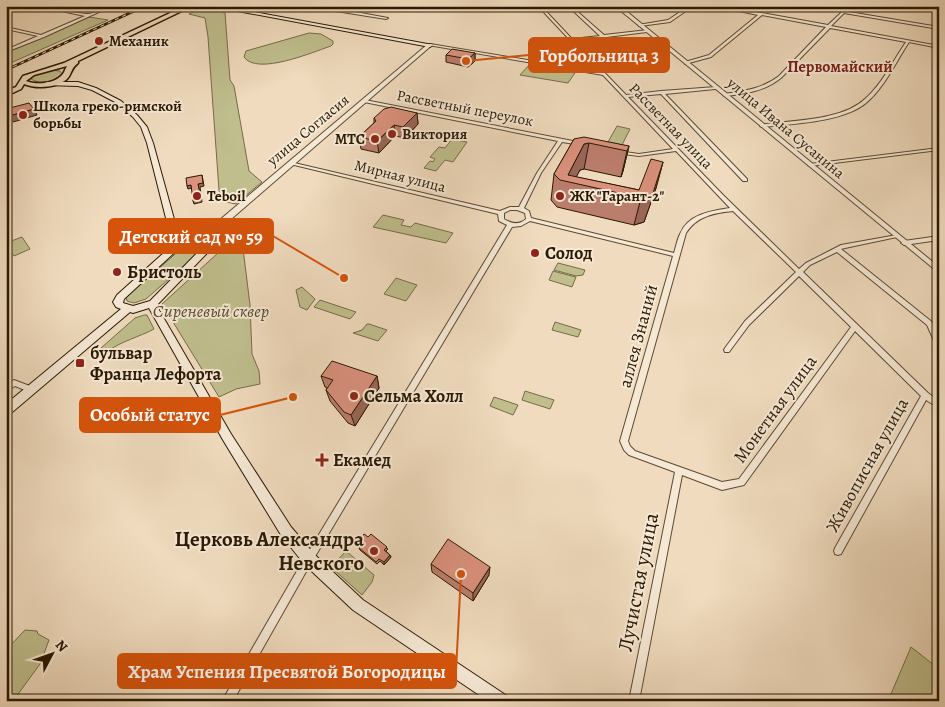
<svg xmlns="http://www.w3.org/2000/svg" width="945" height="707" font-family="Alegreya,serif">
  <rect width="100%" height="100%" fill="#f0dbbe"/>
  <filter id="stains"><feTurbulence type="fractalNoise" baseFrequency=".004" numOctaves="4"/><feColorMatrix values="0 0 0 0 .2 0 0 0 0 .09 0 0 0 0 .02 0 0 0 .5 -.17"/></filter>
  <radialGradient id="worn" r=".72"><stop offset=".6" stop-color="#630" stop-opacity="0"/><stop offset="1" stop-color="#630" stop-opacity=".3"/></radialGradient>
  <g fill="#c0be8d" stroke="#756c48">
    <path d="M203,7L225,13L230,80L234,86L249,171L262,182L236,204L221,201L219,190L208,37L205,18L189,14Z"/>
    <path d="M89,17L108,20L6,65V53Z"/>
    <path d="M309,33L321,34L333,41V44L331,46C313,52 257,76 244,57L246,51Z"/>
    <path d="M529,65L575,73L568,83L520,75Z"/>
    <path d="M50,70L60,71L62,74C54,82 40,85 31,79L35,75Z"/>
    <path d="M617,126L630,129L622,145L608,142Z"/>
    <path d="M452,139L467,142L453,162L445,160L436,171L424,168L430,161L433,162L435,159L430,157L439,147L445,148Z"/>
    <path d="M383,215L404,220L401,225L411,227L415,223L453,233L446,243L373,227Z"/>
    <path d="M241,232L250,305L252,354L259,371L260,384L236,389L219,397L162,304Z"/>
    <path d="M22,237L30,249L14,256L6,243Z"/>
    <path d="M197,243L203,245L201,251L146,299L134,303L127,301L126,297L181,249L188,245Z"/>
    <path d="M558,263L585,270L583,275L576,276L554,270Z"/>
    <path d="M553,271L576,277L572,287L549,280Z"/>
    <path d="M396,278L417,285L406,301L384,294Z"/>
    <path d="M302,287L315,299L307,310L300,307L296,290Z"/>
    <path d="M320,300L356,312L350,319L314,307Z"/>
    <path d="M144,315H147L154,329C139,337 122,341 108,351L101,348L135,318Z"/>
    <path d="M555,322L581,330L578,337L552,330Z"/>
    <path d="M367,324H369L387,330L378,341L353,333L362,330Z"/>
    <path d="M525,391L554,400L550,409L522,400Z"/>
    <path d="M494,397L518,405L513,415L490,406Z"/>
    <path d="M346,551L374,575L372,582L362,595L331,567Z"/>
    <path d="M25,630L37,631L38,634L49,640L40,664L13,701H6V650Z"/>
    <path d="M911,647L939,669V701H888Z"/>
  </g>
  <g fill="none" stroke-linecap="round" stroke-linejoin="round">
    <g stroke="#5c4a31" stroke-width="2">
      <g id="minor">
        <path d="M38,6C54,6 69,13 86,14C95,15 103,6 112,6L44,37L6,52V50L38,36L6,29V27L41,35L85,16Z"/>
        <path d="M339,6H342L339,9L388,18L386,19L336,11Z"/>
        <path d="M538,6H541L572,39L600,36L568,6H571L604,35L648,30L647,32L574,41L626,95L661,91L716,87L717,88L715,89L665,94L747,179V181H743L661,94L628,97L724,196L799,269L806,263L841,245L897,235V237L845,248L841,249L932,322L939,337V345H936L927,325L837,252L810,265L803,272L928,393L939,401V408L926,400L841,554L838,555L835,554L834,551L835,548L921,396L855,331L744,485L722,490L682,475L639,701H629L675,472L629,455L624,450L620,441L673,256L530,221L521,226L512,227L307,570L233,701H222L301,564L507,225L499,221L498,214L290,164V162L500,211L510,207H519L537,173L558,141L364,102V100H365L583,143V144L581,145L562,142L541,173L524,208L529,211L531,218L674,253C676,247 677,240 680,234C688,214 711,211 730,208L676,151L639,156L616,153V152L618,151L639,154L673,149L603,75L428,45L430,44L600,72ZM510,210H517L525,213L526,219C519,225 512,224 504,219V213ZM733,211L796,272L745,321L725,348L724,350L725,352H729L749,325L799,276L851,327L739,479L722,482L635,451L630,446L628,441L686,233C697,216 714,213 733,211Z"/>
        <path d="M689,6H693L670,22L640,26L638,25L668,20Z"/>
        <path d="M716,6H723L828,25L843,11L939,27V29L844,13L831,26L939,46V48L909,42C896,62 884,88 866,103C844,122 791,124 762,127L760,126V125C791,120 842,121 865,99C882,84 893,61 906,42L830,28L781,78C765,91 746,94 725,96L723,95L724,94C744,91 762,89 779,76L826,27L762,15L711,57L685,64V62L709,55L758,15Z"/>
        <path d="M939,148V150L810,166L808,165L810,164Z"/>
        <path d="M939,236V240L904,245L901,243L904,241Z"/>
        <path d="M14,380L35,388L36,390L35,392L32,393L15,386L6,392V385Z"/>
      </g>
    </g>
    <g stroke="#5c4a31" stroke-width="2">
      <g id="tertiary">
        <path d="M615,6H620L939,267V273Z"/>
        <path d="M428,44L432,45L208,239H202V235Z"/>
      </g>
    </g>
    <g stroke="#2a1902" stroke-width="2">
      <g id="secondary">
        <path d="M211,6H222L433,45L430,47Z"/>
        <path d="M47,82H78L96,88L121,101L137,115L147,127L153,143L177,230V243L193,234L208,235L213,241L209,251L158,304L159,310L231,434L291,527L315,555L363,600L507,696L510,701H488L353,610L305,565L281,535L223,440L149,308L133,313L130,312L10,414L6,415V404L121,309L116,307L113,302L117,295L167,250L169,230L147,143L141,127L133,117L117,103L92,90L78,86L45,85L44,84ZM195,240H203L205,241L202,248L150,301L133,306L123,303L124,299L176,251Z"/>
      </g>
    </g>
    <g stroke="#2a1902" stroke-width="3">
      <path id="primary" d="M185,6H192L78,61V63C70,69 72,74 67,79C56,88 36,89 24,84L21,89L6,96V91L16,87L23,76L64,63ZM67,66C65,69 64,74 61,76C53,84 36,85 26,81L34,75Z"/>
    </g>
    <use href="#minor" fill="#f5e8d5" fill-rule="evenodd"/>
    <use href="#tertiary" fill="#f5e8d5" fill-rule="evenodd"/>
    <use href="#secondary" fill="#f5e8d5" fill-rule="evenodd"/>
    <use href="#primary" fill="#f0dbbe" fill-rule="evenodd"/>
    <g stroke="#2a1902" stroke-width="2.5">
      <path id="rail" d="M6,70L145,6"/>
    </g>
    <use href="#rail" stroke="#f5e8d5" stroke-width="1" stroke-dasharray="4" stroke-linecap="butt"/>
  </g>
  <g fill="#bb7d6c" stroke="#2a1902">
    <path d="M475,53V61L468,67L446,62V55Z"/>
    <path d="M417,113L418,124L405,138L395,136L379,153L361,149L359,137L374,123V118Z"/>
    <path d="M574,139L629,146L623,171L621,177L584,169L580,170L576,177L639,190L663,162L656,188L644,222L634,225L574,211L557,207L551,200L554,174Z"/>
    <path d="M321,376H377L379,388L355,426L348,423L330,401L326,390L327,388L325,387Z"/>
    <path d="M368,537L388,549L386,551L390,555L391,557L384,565L380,561L377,564L360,550L359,548L360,546L358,544L357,542Z"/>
    <path d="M431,564L489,575L473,601L432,572Z"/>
    <path d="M754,697L761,701H746V700Z"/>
  </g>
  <g fill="#996658" stroke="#2a1902">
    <path d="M475,53V61L468,67V59Z"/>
    <path d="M34,109L37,115L13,122L9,116Z"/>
    <path d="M417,113L418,124L405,138L403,127Z"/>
    <path d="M394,125L395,136L379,153L377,141Z"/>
    <path d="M589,143L584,169L580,170L573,183L568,175L584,144Z"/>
    <path d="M629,146L623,171L621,177L627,151Z"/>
    <path d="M663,162L656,188L644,222L634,225L641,198Z"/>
    <path d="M202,175L204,186L200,187L202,202L194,204L193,201Z"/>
    <path d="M191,185L192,188L188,189L187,186Z"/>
    <path d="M377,376L379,388L355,426L351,415Z"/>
    <path d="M390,555L391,557L384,565V562Z"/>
    <path d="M490,567L489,575L473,601V593Z"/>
  </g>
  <g fill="#da917d" stroke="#2a1902">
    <path d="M452,49L475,53L468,59L446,55Z"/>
    <path d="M29,103L34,109L9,116L6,112V109Z"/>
    <path d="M391,107L417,113L403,127L394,125L377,141L359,137L376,121L374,118L384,109Z"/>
    <path d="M584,137L629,146L627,151L589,143L584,144L568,175L639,190L651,159L663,162L652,196L641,198L560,180L554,174L574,139Z"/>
    <path d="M202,175L203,183L198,184L201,199L193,201L191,185L187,186L186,178Z"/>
    <path d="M332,361L377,376L351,415L344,412L326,390L333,380L321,376Z"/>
    <path d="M364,534L368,537L371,534L387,547L384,550L390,555L384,562L379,559L376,562L359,548L361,545L357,542Z"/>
    <path d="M448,539L490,567L473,593L431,564Z"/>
    <path d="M754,697L761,701H754Z"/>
  </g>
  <g fill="#8f2418" stroke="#f5e8d5" stroke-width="2">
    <circle cx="99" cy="41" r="5"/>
    <circle cx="23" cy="115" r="5"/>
    <circle cx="392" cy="134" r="5"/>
    <circle cx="375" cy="139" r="5"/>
    <circle cx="197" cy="196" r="5"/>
    <circle cx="560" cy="196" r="5"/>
    <circle cx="535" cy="253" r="5"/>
    <circle cx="117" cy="272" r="5"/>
    <rect x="75" y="358" width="10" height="10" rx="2.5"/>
    <circle cx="354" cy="396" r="5"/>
    <path d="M319.5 452.5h5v5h5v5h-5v5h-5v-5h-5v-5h5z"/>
    <circle cx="374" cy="551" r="5"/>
  </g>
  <g text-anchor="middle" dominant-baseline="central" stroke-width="4" stroke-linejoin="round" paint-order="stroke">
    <g font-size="15" font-weight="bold" fill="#2a1902" stroke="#f5e8d5" text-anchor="start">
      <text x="109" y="41">Механик</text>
      <text x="33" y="106">Школа греко-римской<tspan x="33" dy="17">борьбы</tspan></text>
      <text x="402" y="134">Виктория</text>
      <text x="365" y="139" text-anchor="end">MTC</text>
      <text x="207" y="196">Teboil</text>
      <text x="570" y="196">ЖК "Гарант-2"</text>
    </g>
    <g font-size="15" fill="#2a1902" stroke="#f5e8d5">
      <text transform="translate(465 108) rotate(11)">Рассветный переулок</text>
      <text transform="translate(671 126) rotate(46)">Рассветная улица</text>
      <text transform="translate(786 128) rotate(40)">улица Ивана Сусанина</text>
      <text transform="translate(308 130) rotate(-40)">улица Согласия</text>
      <text transform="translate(400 176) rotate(14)">Мирная улица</text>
    </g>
    <g font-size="16" font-weight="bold" fill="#7a1f14" stroke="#f5e8d5">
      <text x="840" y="67">Первомайский</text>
    </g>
    <g font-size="18" font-weight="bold" fill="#2a1902" stroke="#f5e8d5" text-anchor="start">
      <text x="545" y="253">Солод</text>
      <text x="127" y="272">Бристоль</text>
      <text x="90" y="353">бульвар<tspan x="90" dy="21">Франца Лефорта</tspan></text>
      <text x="364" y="396">Сельма Холл</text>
      <text x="333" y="460">Екамед</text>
    </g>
    <g font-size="18" font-style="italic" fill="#574b2c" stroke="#f5e8d5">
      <text x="211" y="311">Сиреневый сквер</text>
    </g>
    <g font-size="18" fill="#2a1902" stroke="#f5e8d5">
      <text transform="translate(638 336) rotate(-75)">аллея Знаний</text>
      <text transform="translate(775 409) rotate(-54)">Монетная улица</text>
      <text transform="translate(867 465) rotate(-61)">Живописная улица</text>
    </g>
    <g font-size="21" font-weight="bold" fill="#2a1902" stroke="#f5e8d5" text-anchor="end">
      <text x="364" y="539">Церковь Александра<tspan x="364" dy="24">Невского</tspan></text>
    </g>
    <g font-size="21" fill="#2a1902" stroke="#f5e8d5">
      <text transform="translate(638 582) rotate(-79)">Лучистая улица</text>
    </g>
  </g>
  <path fill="none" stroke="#d5530b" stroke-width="2" d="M466 61L529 55M344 278L273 236M293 397L220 415M461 574L456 671"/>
  <g fill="#d5530b" stroke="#f5e8d5" stroke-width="2">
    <circle cx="466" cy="61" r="5"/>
    <circle cx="344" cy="278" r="5"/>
    <circle cx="293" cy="397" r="5"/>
    <circle cx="461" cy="574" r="5"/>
  </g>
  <g fill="#d5530b" stroke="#d5530b" stroke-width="2">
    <rect x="529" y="38" width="140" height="34" rx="5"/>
    <rect x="109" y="219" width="164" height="34" rx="5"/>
    <rect x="80" y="398" width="140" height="34" rx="5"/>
    <rect x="118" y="654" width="338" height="34" rx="5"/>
  </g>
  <g font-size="19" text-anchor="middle" font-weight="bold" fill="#fff">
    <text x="599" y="62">Горбольница 3</text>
    <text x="191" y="243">Детский сад № 59</text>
    <text x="150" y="421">Особый статус</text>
    <text x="287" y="678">Храм Успения Пресвятой Богородицы</text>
  </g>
  <rect width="945" height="707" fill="none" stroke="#f0dbbe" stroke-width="25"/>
  <rect x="8" y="8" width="930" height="692" fill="none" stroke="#2a1902" stroke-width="2.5"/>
  <rect x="12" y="12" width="920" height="682" fill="none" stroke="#2a1902"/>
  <g transform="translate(52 654) rotate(49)" stroke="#f5e8d5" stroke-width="4" paint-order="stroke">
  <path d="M0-4L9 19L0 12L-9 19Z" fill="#2a1902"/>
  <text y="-8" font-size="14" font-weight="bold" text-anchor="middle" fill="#2a1902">N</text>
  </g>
  <rect width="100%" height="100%" filter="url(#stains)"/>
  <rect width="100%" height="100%" fill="url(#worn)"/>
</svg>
